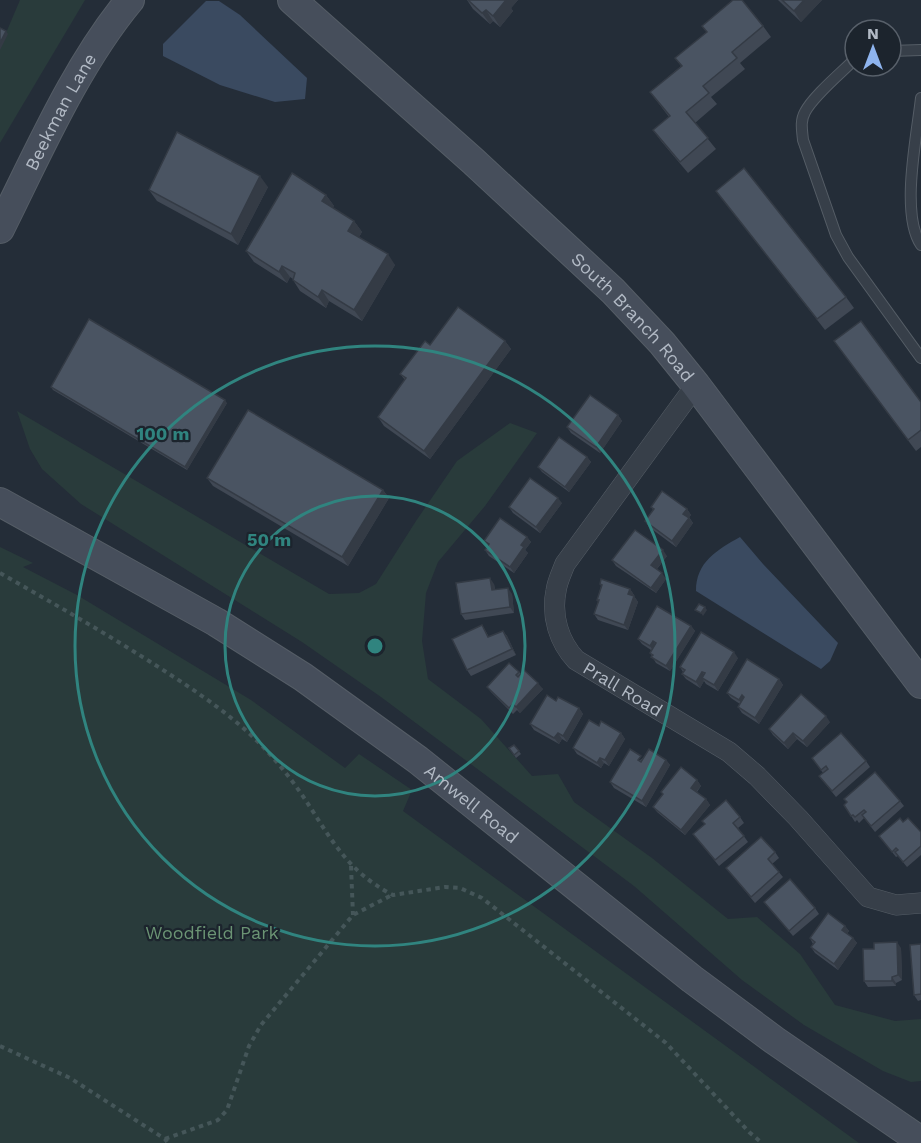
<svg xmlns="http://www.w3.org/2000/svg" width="921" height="1143" font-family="'Work Sans',sans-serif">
  <rect width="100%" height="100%" fill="#242d38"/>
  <g fill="#293b3b">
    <path d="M20,0H85L0,143V47Z"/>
    <path d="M17,411L329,594L359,593L376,584L416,521L457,461L510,423L537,433L485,506L438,562L426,593L422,641L428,679L481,719L532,776L558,774L574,802L652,858L728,919L757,917L800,954L835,1005L895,1021L921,1019V1081L911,1082L883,1071L804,1025L742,980L634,886L381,697L302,642L81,504L42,469L30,449Z"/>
    <path d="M0,547L33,563L23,567L77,595L251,700L345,768L359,754L412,790L403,811L859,1143H0Z"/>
  </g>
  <g fill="#3a4a60">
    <path d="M206,1H219L240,15L307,78L305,99L275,102L220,85L163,56V44Z"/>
    <path d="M740,537L763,564L838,643L830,661L821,669L696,591C696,562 717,550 740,537Z"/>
  </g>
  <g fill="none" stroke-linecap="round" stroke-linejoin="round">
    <g stroke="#555d66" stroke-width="12">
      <g id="lane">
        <path d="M891,51L921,50"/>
        <path d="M855,59C842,72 813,96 805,112C800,121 802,130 803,140L836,235L848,257L921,358"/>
        <path d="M921,98C917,135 900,214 921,245"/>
      </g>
    </g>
    <g stroke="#555d66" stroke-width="21">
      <g id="street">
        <path id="s1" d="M696,385L565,564C562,572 557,582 556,591C551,616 559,642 576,660L729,752L757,776L798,818L868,897L896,905L921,903"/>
      </g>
    </g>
    <g stroke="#555d66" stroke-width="30">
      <g id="secondary">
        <path id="s2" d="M292,0L473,161L613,291L662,343L696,385L921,684"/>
        <path id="s3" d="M0,229C38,153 76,65 130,0"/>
        <path id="s4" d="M0,502L216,622L303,677L418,760L692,979L774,1040L921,1141"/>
      </g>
    </g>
    <g stroke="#455659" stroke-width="4" stroke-dasharray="4.5 4.5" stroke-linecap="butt">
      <path d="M0,573C51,602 100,630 149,661C185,684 221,707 252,736C270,753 286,772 300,792C329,834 344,870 393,895L445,887L460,888L482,898L666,1043L749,1132L762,1143"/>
      <path d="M351,866L353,915"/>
      <path d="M0,1046L70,1078L165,1139L168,1143"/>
      <path d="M165,1139L218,1120L227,1110L249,1046L261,1025L353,915L392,895"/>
    </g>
    <use href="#lane" stroke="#373f49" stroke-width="10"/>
    <use href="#street" stroke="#373f49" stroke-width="20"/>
    <use href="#secondary" stroke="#464e5b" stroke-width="28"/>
  </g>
  <g fill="#404854">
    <path d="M467,0H518L511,8L513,11L500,27L493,21L490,24L473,9Z"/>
    <path d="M778,0H822L801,22Z"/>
    <path d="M702,26H763L771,37L740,63L745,69L711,97L717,104L695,123L716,149L688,173L661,141L653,130L669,117L650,92L681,66L675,58L707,32Z"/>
    <path d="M268,187L238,245L157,201L149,190Z"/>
    <path d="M716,191L846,297L854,308L825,330Z"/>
    <path d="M326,195L334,206L332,208L354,221L362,232L359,237L395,265L362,321L329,301L326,308L300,291L293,280V279L290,277L287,283L254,262L246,251Z"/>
    <path d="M505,341L511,349L430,459L384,426L378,417L405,380L400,374L430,345Z"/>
    <path d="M842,352L921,402V447L916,451Z"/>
    <path d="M51,387L227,403L187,470L53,390Z"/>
    <path d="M618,415L622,421L600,453L571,433L567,427Z"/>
    <path d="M587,457L591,462L569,492L542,472L538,467Z"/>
    <path d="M207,478L383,490L389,498L348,566L213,486Z"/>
    <path d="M562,503L540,533L513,513L509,507Z"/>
    <path d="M651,507L687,509L691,515L689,517L693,523L676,547L649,527L645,521L653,510Z"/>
    <path d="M527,537L531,542L525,550L528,553L514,573L489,556L485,550L488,546L484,541Z"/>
    <path d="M667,556L657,569L666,579L656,593L616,566L612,560Z"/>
    <path d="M494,584L495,590L512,594L514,613L465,620L461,614Z"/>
    <path d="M600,584L630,589L634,595V596L638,602L628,630L598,620L594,614L598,602L597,600L601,586Z"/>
    <path d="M482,625L489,637L503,631L507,636L516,655L471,676L467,670Z"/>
    <path d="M691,626L695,631L670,671L656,663L650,653L651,650L642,644L638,639Z"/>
    <path d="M738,658L718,691L706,684L704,681L700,688L686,679L682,674L683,672L680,667Z"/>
    <path d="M519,672L543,689L520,713L517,710L513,714L491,692L487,687Z"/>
    <path d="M779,679L783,685L759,724L742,713L738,707L740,704L731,698L727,693Z"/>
    <path d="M556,701L579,708L583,714L567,742L562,739L559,744L534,730L530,724Z"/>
    <path d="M830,722L807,747L797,739L788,749L773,735L769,729Z"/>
    <path d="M599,726L621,733L625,739L609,766L604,763L601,768L577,754L573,748Z"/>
    <path d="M514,745L521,754L516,758L509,748Z"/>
    <path d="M643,758L666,760L670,765L646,807L614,788L610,782Z"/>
    <path d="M812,758L866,761L870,767L836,797L819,776L823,773Z"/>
    <path d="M697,780L701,786L697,792L706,799L710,805L685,835L657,812L653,807L663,795L661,792Z"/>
    <path d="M844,799L900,801L904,806L875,832L864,818L859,823L857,820L855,822L844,805L847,803Z"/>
    <path d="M740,817L744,823L738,828L748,842L719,866L693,834Z"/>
    <path d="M903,822L921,832V855L907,867L898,856L896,857L879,836Z"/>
    <path d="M775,852L779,858L772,864L783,877L755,903L726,868Z"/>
    <path d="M764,902L815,908L819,914L793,936Z"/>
    <path d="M845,926L849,931L847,934L853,938L857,943L838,970L815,953L811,947L813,944L810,938Z"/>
    <path d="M921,944V1000L918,1001L914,995Z"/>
    <path d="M901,948L902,980L896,983V986L868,987L864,981Z"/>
  </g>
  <g fill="#343b45">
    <path d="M504,0H518L511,8L513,11L500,27L493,16Z"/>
    <path d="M804,0H822L801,22L794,11Z"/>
    <path d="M486,10L493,21L490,24L482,13Z"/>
    <path d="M6,31L8,34L0,50V43Z"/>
    <path d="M260,176L268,187L238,245L231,234Z"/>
    <path d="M326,195L334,206L330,212L322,201Z"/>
    <path d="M354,221L362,232L356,242L348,231Z"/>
    <path d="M388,254L395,265L362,321L354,310Z"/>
    <path d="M282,266L290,277L287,283L279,272Z"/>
    <path d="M322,290L329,301L326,308L318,297Z"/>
    <path d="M505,341L511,349L430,459L424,451Z"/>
    <path d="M225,400L227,403L187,470L185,467Z"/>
    <path d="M618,415L622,421L600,453L596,447Z"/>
    <path d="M587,457L591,462L569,492L565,487Z"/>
    <path d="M383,490L389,498L348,566L342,557Z"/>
    <path d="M558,498L562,503L540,533L536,527Z"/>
    <path d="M687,509L691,515L687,519L683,514Z"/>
    <path d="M689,518L693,523L676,547L672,541Z"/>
    <path d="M527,537L531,542L525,550L528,553L514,573L510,567L521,545Z"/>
    <path d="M663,550L667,556L655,571L651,565Z"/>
    <path d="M662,573L666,579L656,593L651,588Z"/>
    <path d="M490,578L494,584L496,596L492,590Z"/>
    <path d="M508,588L512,594L514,613L510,607Z"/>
    <path d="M630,589L634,595L632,600L628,594Z"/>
    <path d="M634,596L638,602L628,630L624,625Z"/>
    <path d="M705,607L707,610L703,616L701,613Z"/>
    <path d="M691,626L695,631L670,671L666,666Z"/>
    <path d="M503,631L507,636L516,655L512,649Z"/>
    <path d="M653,641L657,647L654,652L650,646Z"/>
    <path d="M734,652L738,658L718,691L714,685Z"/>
    <path d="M702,672L706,677L702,678L704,681L700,688L696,682Z"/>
    <path d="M779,679L783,685L759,724L755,718Z"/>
    <path d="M538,683L543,689L520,713L516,707Z"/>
    <path d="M742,695L746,701L743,706L739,700Z"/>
    <path d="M579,708L583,714L567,742L563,736Z"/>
    <path d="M826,716L830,722L807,747L803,741Z"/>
    <path d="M558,733L562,739L559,744L554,738Z"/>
    <path d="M621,733L625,739L609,766L605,760Z"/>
    <path d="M793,733L797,739L788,749L784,743Z"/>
    <path d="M600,758L604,763L601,768L597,763Z"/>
    <path d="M666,760L670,765L646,807L642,801Z"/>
    <path d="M697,780L701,786L695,793L691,788Z"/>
    <path d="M706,799L710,805L685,835L681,830Z"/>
    <path d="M845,926L849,931L846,935L842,930Z"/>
    <path d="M853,938L857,943L838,970L834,964Z"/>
    <path d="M897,942L901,948L902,980L898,975Z"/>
    <path d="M892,977L896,983V986L892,981Z"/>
  </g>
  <g fill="#4a5462" stroke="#343b45" stroke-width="1.5">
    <path d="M468,0H506L493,16L486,10L482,13Z"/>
    <path d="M733,0H742L763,26L732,52L737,58L703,86L709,93L686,112L708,138L680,162L653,130L670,116L650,92L682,66L675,58L707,32L702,26Z"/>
    <path d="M782,0H804L794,11Z"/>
    <path d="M0,28L6,31L0,43Z"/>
    <path d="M177,132L260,176L231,234L149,190Z"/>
    <path d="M744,168L846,297L817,319L716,191Z"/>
    <path d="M292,173L326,195L322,201L354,221L348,231L388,254L354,310L322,290L318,297L293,280L295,273L282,266L279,272L246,251Z"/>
    <path d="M458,307L505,341L424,451L378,417L406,378L400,374L425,341L430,345Z"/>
    <path d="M89,319L225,400L185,467L51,387Z"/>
    <path d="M861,321L921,402V430L908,440L834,341Z"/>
    <path d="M590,395L618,415L596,447L567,427Z"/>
    <path d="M248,410L383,490L342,557L207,478Z"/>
    <path d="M559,437L587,457L565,487L538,467Z"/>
    <path d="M530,478L558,498L536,527L509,507Z"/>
    <path d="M662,491L687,509L683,514L689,518L672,541L645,521L654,509L651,507Z"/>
    <path d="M500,518L527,537L521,545L524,547L510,567L485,550L489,544L484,541Z"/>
    <path d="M635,530L663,550L651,565L662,573L651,588L612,560Z"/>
    <path d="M490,578L492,590L508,588L510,607L461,614L456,583Z"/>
    <path d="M601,579L630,589L628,594L634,596L624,625L594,614L599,600H597L602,585L600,584Z"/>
    <path d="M699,604L705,607L701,613L695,610Z"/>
    <path d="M657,606L691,626L666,666L651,657L653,655L650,653L656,643L653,641L650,646L638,639Z"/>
    <path d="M482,625L488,637L503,631L512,649L467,670L452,639Z"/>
    <path d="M701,632L734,652L714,685L702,678L705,673L702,672L696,682L682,674L685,670L680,667Z"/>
    <path d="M747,659L779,679L755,718L738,707L744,697L742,695L739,700L727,693Z"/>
    <path d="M509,663L519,672L516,675L518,677L524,670L538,683L516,707L513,704L509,708L487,687Z"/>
    <path d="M801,694L826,716L803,741L793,733L784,743L769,729Z"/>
    <path d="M547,695L556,701L558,697L579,708L563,736L558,733L554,738L530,724Z"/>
    <path d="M589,720L599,726L601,721L621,733L605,760L600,758L597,763L573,748Z"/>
    <path d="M841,733L866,761L832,791L819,776L828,769L826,766L821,770L812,758Z"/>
    <path d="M514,745L519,751L514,755L509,748Z"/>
    <path d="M630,749L641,756L638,760L641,762L649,749L666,760L642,801L610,782Z"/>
    <path d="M681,767L697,780L691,788L706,799L681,830L653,807L663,794L661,792Z"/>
    <path d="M875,772L900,801L871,826L862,815L866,812L864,810L855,817L853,815L851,816L844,805L847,802L844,799Z"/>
    <path d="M726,800L740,817L733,823L744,836L715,860L693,834L705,824L702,821Z"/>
    <path d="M900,818L903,822L908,818L921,832V846L903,862L895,852L898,850L896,848L892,852L879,836Z"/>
    <path d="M761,837L775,852L768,859L779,872L751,897L726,868Z"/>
    <path d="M790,879L815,908L789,931L764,902Z"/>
    <path d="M828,913L845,926L842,930L853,938L834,964L811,947L815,942L810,938Z"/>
    <path d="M897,942L898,975L892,977V981H864L863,949H874V943Z"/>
    <path d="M921,944V994L914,995L910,945Z"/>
  </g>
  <g fill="none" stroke="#30847f" stroke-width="3">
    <circle cx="375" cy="646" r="150"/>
    <circle cx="375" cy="646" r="300"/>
  </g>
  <g text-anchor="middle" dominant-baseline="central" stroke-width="4.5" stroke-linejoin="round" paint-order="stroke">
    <g font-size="18" fill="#b2bac5" stroke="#1c242d">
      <text stroke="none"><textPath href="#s3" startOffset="132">Beekman Lane</textPath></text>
      <text stroke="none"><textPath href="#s2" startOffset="466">South Branch Road</textPath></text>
      <text stroke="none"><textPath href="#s1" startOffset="380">Prall Road</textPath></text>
      <text stroke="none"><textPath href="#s4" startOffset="561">Amwell Road</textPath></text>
    </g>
    <g font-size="18" fill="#6b9474" stroke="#1c242d">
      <text x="212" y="932">Woodfield Park</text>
    </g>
  </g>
  <circle cx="375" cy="646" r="9" fill="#30847f" stroke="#1c242d" stroke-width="3"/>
  <g font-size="18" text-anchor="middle" font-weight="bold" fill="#30847f" stroke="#1c242d" stroke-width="4.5" stroke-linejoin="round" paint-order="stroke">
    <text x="163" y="440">100 m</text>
    <text x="269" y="546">50 m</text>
  </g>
  <g transform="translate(873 48)"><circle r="28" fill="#1c242d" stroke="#58606a" stroke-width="1.5"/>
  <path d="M0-4.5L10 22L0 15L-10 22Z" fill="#8eb4ee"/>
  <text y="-9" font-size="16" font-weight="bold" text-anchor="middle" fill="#b2bac5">N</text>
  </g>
</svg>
